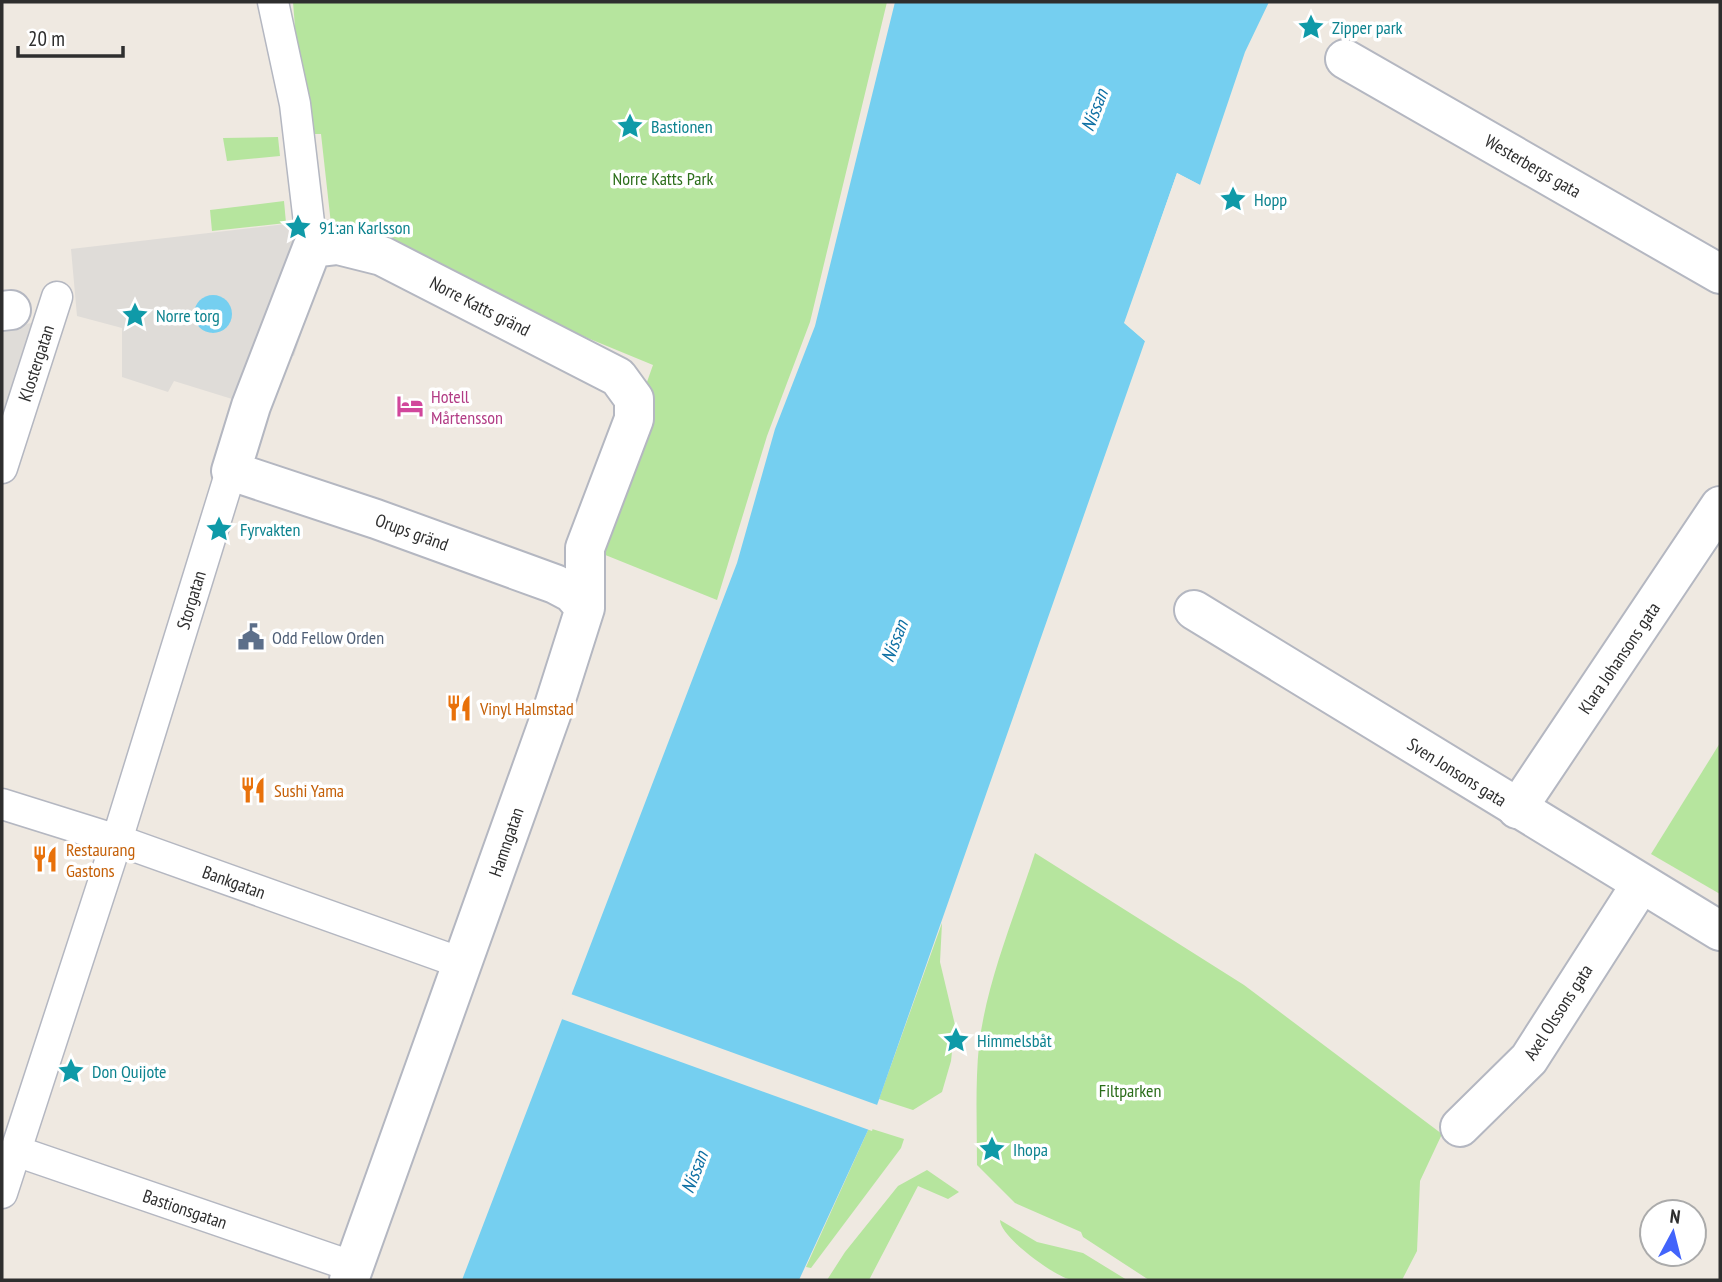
<svg xmlns="http://www.w3.org/2000/svg" width="1722" height="1282" font-family="'PT Sans Narrow',sans-serif">
  <rect width="100%" height="100%" fill="#efe9e1"/>
  <g fill="#b6e59e">
    <path d="M293,2H887L810,322L767,436L717,600L588,548L653,365L332,233L321,134H309L300,90Z"/>
    <path d="M278,137L280,156L227,161L223,138Z"/>
    <path d="M284,201L286,223L212,231L210,210Z"/>
    <path d="M1720,743V894L1651,854Z"/>
    <path d="M1035,853L1244,985L1442,1134L1420,1181L1417,1251L1402,1280H1149L1083,1237L1081,1232L1015,1203L977,1165C977,1125 975,1085 979,1045C987,980 1015,915 1035,853Z"/>
    <path d="M942,923L940,962L955,1025L951,1061L942,1092L913,1110L879,1099Z"/>
    <path d="M869,1128L904,1139L901,1148L811,1268L806,1267Z"/>
    <path d="M927,1170L959,1192L948,1199L918,1186L869,1280H827L845,1252L898,1186Z"/>
    <path d="M1000,1220L1037,1242L1083,1253L1127,1280C1110,1280 1089,1282 1072,1280C1055,1277 1000,1237 1000,1220Z"/>
  </g>
  <g fill="#dfdcd8" fill-rule="evenodd">
    <path d="M329,219L330,245L294,356L280,354L245,403L174,381L168,392L122,377V328L77,316L71,249ZM213,295L228,303L231,315L223,330L211,333L201,299Z"/>
    <path d="M38,322L2,435V328Z"/>
  </g>
  <g fill="#75cff0">
    <path d="M895,2H1269L1245,52L1200,185L1177,173L1125,323L1145,341L869,1128L799,1280H462L737,563L775,429L815,326Z"/>
    <circle cx="213" cy="314" r="19"/>
  </g>
  <g fill="#efe9e1">
    <path d="M1177,173L1200,185L1199,188L1179,178L1129,322L1146,337L1145,341L1124,323Z"/>
    <path d="M568,993L880,1106L872,1131L559,1018Z"/>
  </g>
  <g fill="none" stroke-linecap="round" stroke-linejoin="round">
    <g stroke="#b4b7c1" stroke-width="33">
      <g id="pedestrian">
        <path d="M273,2L295,104L312,248"/>
        <path d="M2,468L57,297"/>
        <path d="M2,804L117,840L464,964"/>
        <path d="M16,1151L354,1267"/>
        <path d="M2,1193L117,840L231,471"/>
      </g>
    </g>
    <g stroke="#b4b7c1" stroke-width="42">
      <g id="minor">
        <path d="M1345,59L1720,274"/>
        <path d="M2,311L11,310"/>
        <path d="M1194,610L1720,931"/>
        <path d="M1517,809L1720,506"/>
        <path d="M1460,1127L1529,1059L1641,884"/>
        <path d="M349,1280L552,712L585,608V548L634,419V399L618,377L382,256L338,245L312,248L251,406L231,471L376,519L555,584L572,593L585,608"/>
      </g>
    </g>
    <use href="#pedestrian" stroke="#fff" stroke-width="30"/>
    <use href="#minor" stroke="#fff" stroke-width="38"/>
  </g>
  <defs>
    <g id="sight-bare" transform="scale(2.1)"><path d="M0-6L1.8-2.2L6-1.7L2.9 1.2L3.7 5.4L0 3.3L-3.7 5.4L-2.9 1.2L-6-1.7L-1.8-2.2Z" fill="#0f9aa8" stroke="#fff" stroke-width="2.5" paint-order="stroke"/></g>
    <g id="hotel-bare" transform="scale(2.1)"><path d="M-6-4.5h1.5V1H6V5H4.5V3h-9V5H-6ZM-4 0a1.8 1.8 0 1 1 3.6 0ZM.5 0V-2.5h3Q6-2.5 6 0Z" fill="#d1479c" stroke="#fff" stroke-width="2.5" paint-order="stroke"/></g>
    <g id="civic-bare" transform="scale(2.1)"><path d="M-.6-6.5H3V-4.5H.6V-3L4-1V1h2V6H-6V1h2V-1L-.6-3ZM-1.2 2.5V6h2.4V2.5Z" fill="#5c6f8a" stroke="#fff" stroke-width="2.5" paint-order="stroke"/></g>
    <g id="restaurant-bare" transform="scale(2.1)"><path d="M-5-6h1v4h1v-4h1v4h1v-4h1v5L-1.5 .5V6h-2V.5L-5-1ZM5-6V6H3V1.5H1.5Q1.5-4 5-6Z" fill="#e8710a" stroke="#fff" stroke-width="2.5" paint-order="stroke"/></g>
  </defs>
  <g fill-rule="evenodd">
    <use href="#sight-bare" x="1311" y="27"/>
    <use href="#sight-bare" x="630" y="126"/>
    <use href="#sight-bare" x="1233" y="199"/>
    <use href="#sight-bare" x="298" y="227"/>
    <use href="#sight-bare" x="135" y="315"/>
    <use href="#hotel-bare" x="410" y="406"/>
    <use href="#sight-bare" x="219" y="529"/>
    <use href="#civic-bare" x="251" y="637"/>
    <use href="#restaurant-bare" x="459" y="708"/>
    <use href="#restaurant-bare" x="253" y="790"/>
    <use href="#restaurant-bare" x="45" y="859"/>
    <use href="#sight-bare" x="956" y="1040"/>
    <use href="#sight-bare" x="71" y="1071"/>
    <use href="#sight-bare" x="992" y="1149"/>
  </g>
  <g text-anchor="middle" dominant-baseline="central" stroke-width="7" stroke-linejoin="round" paint-order="stroke">
    <g font-size="18" fill="#0d838f" stroke="#fff" text-anchor="start">
      <text x="1332" y="27">Zipper park</text>
      <text x="651" y="126">Bastionen</text>
      <text x="1254" y="199">Hopp</text>
      <text x="319" y="227">91:an Karlsson</text>
      <text x="156" y="315">Norre torg</text>
      <text x="240" y="529">Fyrvakten</text>
      <text x="977" y="1040">Himmelsbåt</text>
      <text x="92" y="1071">Don Quijote</text>
      <text x="1013" y="1149">Ihopa</text>
    </g>
    <g font-size="18" fill="#2e2e2e" stroke="#fff">
      <text transform="translate(1533 166) rotate(30)">Westerbergs gata</text>
      <text transform="translate(480 306) rotate(27)">Norre Katts gränd</text>
      <text transform="translate(36 363) rotate(-72)">Klostergatan</text>
      <text transform="translate(412 532) rotate(20)">Orups gränd</text>
      <text transform="translate(191 600) rotate(-73)">Storgatan</text>
      <text transform="translate(1619 658) rotate(-56)">Klara Johansons gata</text>
      <text transform="translate(1457 772) rotate(32)">Sven Jonsons gata</text>
      <text transform="translate(506 842) rotate(-71)">Hamngatan</text>
      <text transform="translate(234 882) rotate(20)">Bankgatan</text>
      <text transform="translate(1558 1012) rotate(-57)">Axel Olssons gata</text>
      <text transform="translate(185 1209) rotate(19)">Bastionsgatan</text>
    </g>
    <g font-size="18" fill="#2c6e1b" stroke="#fff">
      <text x="663" y="178">Norre Katts Park</text>
      <text x="1130" y="1090">Filtparken</text>
    </g>
    <g font-size="18" fill="#b23c85" stroke="#fff" text-anchor="start">
      <text x="431" y="396">Hotell<tspan x="431" dy="21">Mårtensson</tspan></text>
    </g>
    <g font-size="18" fill="#4e5e75" stroke="#fff" text-anchor="start">
      <text x="272" y="637">Odd Fellow Orden</text>
    </g>
    <g font-size="18" fill="#c56008" stroke="#fff" text-anchor="start">
      <text x="480" y="708">Vinyl Halmstad</text>
      <text x="274" y="790">Sushi Yama</text>
      <text x="66" y="849">Restaurang<tspan x="66" dy="21">Gastons</tspan></text>
    </g>
    <g font-size="19" font-style="italic" fill="#0d6fa3" stroke="#fff">
      <text transform="translate(1094 110) rotate(-69)">Nissan</text>
      <text transform="translate(894 641) rotate(-69)">Nissan</text>
      <text transform="translate(694 1172) rotate(-69)">Nissan</text>
    </g>
  </g>
  <rect width="1722" height="1282" fill="none" stroke="#2e2e2e" stroke-width="7"/>
  <g transform="translate(1673 1233) rotate(7)"><circle r="33" fill="#ffffff" stroke="#ababab" stroke-width="2"/>
  <path d="M0-5L12 26L0 18L-12 26Z" fill="#4264fb"/>
  <text y="-10" font-size="19" font-weight="bold" text-anchor="middle" fill="#2e2e2e">N</text>
  </g>
  <path d="M18 46v10h105v-10" fill="none" stroke="#2e2e2e" stroke-width="3.5"/>
  <text x="28" y="46" font-size="21" fill="#2e2e2e" stroke="#ffffff" stroke-width="5" paint-order="stroke">20 m</text>
</svg>
